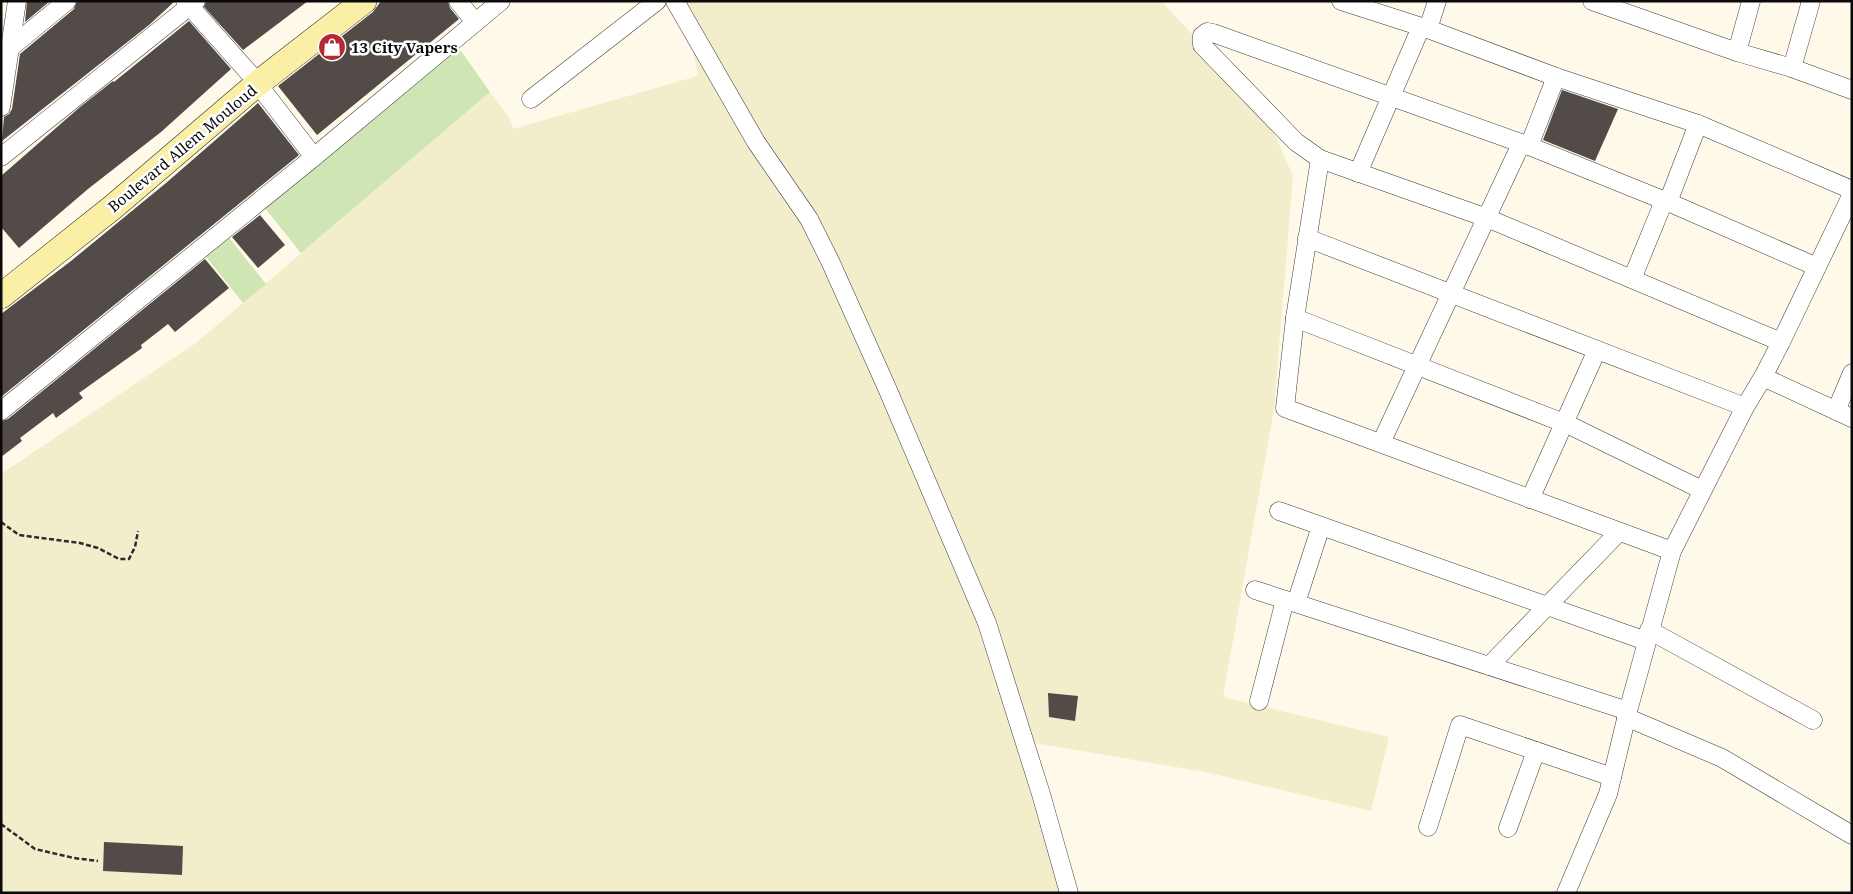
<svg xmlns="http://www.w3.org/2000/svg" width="1853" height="894" font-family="'Noto Serif',serif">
  <rect width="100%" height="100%" fill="#fef9e8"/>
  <path fill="#f2edca" d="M688,1H1161L1264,111L1293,176L1274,409L1223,697L1389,737L1371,811L1205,772L1035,743L1078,893H1V474L196,343L490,92L510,119L513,129L698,76L685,4Z"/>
  <g fill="#cfe5b4">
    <path d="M456,44L490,92L301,253L260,202Z"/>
    <path d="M226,234L266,284L243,303L203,253Z"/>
  </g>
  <g fill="#524b47">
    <path d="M27,1H50L25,22Z"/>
    <path d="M77,1H175L149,25L2,141L4,117L9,114L12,109L20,54L74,9Z"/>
    <path d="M206,1H308L243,50L204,7Z"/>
    <path d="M381,1H448L450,8L459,19L317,135L278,86L373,12Z"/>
    <path d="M189,21L231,69L161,132L88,189L19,248L1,227V176L80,107L113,81L114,82Z"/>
    <path d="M1562,90L1618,109L1595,161L1543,140Z"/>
    <path d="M258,103L299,155L1,397V314L71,261L166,183Z"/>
    <path d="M260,215L285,245L258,268L232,237Z"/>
    <path d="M205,259L229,288L175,332L168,324L141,345L142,348L79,393L83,398L56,418L53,413L20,438L22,441L1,457V421L8,419Z"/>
    <path d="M1048,693L1078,696L1075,721L1049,717Z"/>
    <path d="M104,842L183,846L182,875L103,871Z"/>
  </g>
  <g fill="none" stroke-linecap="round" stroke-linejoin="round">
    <g stroke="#3d3d3d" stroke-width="19">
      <g id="minor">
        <path d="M185,1L250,74L314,157"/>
        <path d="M458,1L475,22"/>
        <path d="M675,1L756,142L809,219L830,261L887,388L987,623L1041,794L1069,893"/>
        <path d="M1341,1L1428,29L1556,77L1698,124L1852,190"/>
        <path d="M1592,1L1737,52L1792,68L1852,90"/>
        <path d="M1428,29L1437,1"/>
        <path d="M10,48L67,1"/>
        <path d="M1737,52L1751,1"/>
        <path d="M1792,68L1811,1"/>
        <path d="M531,99L657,1"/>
        <path d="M1,107L17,1"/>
        <path d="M1529,146L1556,77"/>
        <path d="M1,157L196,1"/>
        <path d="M1320,159L1295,318L1285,408L1672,551"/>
        <path d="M1358,173L1421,27"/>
        <path d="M1852,194L1781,342L1763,377L1852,418"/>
        <path d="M1668,202L1698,124"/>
        <path d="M1307,238L1745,407"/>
        <path d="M1632,279L1664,201"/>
        <path d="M1295,318L1569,425L1702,490"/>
        <path d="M1781,342L1487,218L1320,159L1296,142L1202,45V36L1207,32L1213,33L1529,146L1668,202L1817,267"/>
        <path d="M1,411L314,157L501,1"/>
        <path d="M1836,411L1852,373"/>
        <path d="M1381,443L1521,144"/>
        <path d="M1530,499L1597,350"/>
        <path d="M1279,511L1646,641"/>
        <path d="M1255,590L1628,711"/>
        <path d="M1296,603L1321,526"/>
        <path d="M1649,630L1813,720"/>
        <path d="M1489,666L1619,532"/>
        <path d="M1259,701L1285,600"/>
        <path d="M1626,717L1722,758L1852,835"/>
        <path d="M1428,827L1460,725L1612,777"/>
        <path d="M1508,828L1536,751"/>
        <path d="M1566,893L1608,794L1628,711L1672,551L1745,407L1763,377"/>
      </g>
    </g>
    <g stroke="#2c2c2c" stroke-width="26">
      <path id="secondary" d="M1,296L113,207L257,84L364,1"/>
    </g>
    <g stroke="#2c2c2c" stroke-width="2.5" stroke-dasharray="5 2.5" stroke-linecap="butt">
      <path d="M1,522L19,535L80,543L98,548L119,559H129L135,547L138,531"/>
      <path d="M1,824L35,849L74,858L98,861"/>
    </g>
    <use href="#minor" stroke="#fff" stroke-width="18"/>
    <use href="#secondary" stroke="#fbefa6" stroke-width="25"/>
  </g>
  <defs>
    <g id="shop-disc" transform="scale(1.4375)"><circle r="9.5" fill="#b22a34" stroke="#fff"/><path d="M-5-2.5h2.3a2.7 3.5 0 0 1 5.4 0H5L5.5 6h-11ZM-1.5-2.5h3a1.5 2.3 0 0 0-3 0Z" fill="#fff"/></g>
  </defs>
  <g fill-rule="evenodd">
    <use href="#shop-disc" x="332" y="47"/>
  </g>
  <g text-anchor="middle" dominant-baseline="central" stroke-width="5" stroke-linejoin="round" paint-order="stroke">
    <g font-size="15" font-weight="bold" fill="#0a0a0a" stroke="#fff" text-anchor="start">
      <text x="351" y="47">13 City Vapers</text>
    </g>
    <g font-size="15" fill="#0a0a0a" stroke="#fff">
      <text transform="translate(182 148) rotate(-40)">Boulevard Allem Mouloud</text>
    </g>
  </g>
  <rect width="1853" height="894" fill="none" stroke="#0a0a0a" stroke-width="5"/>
</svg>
